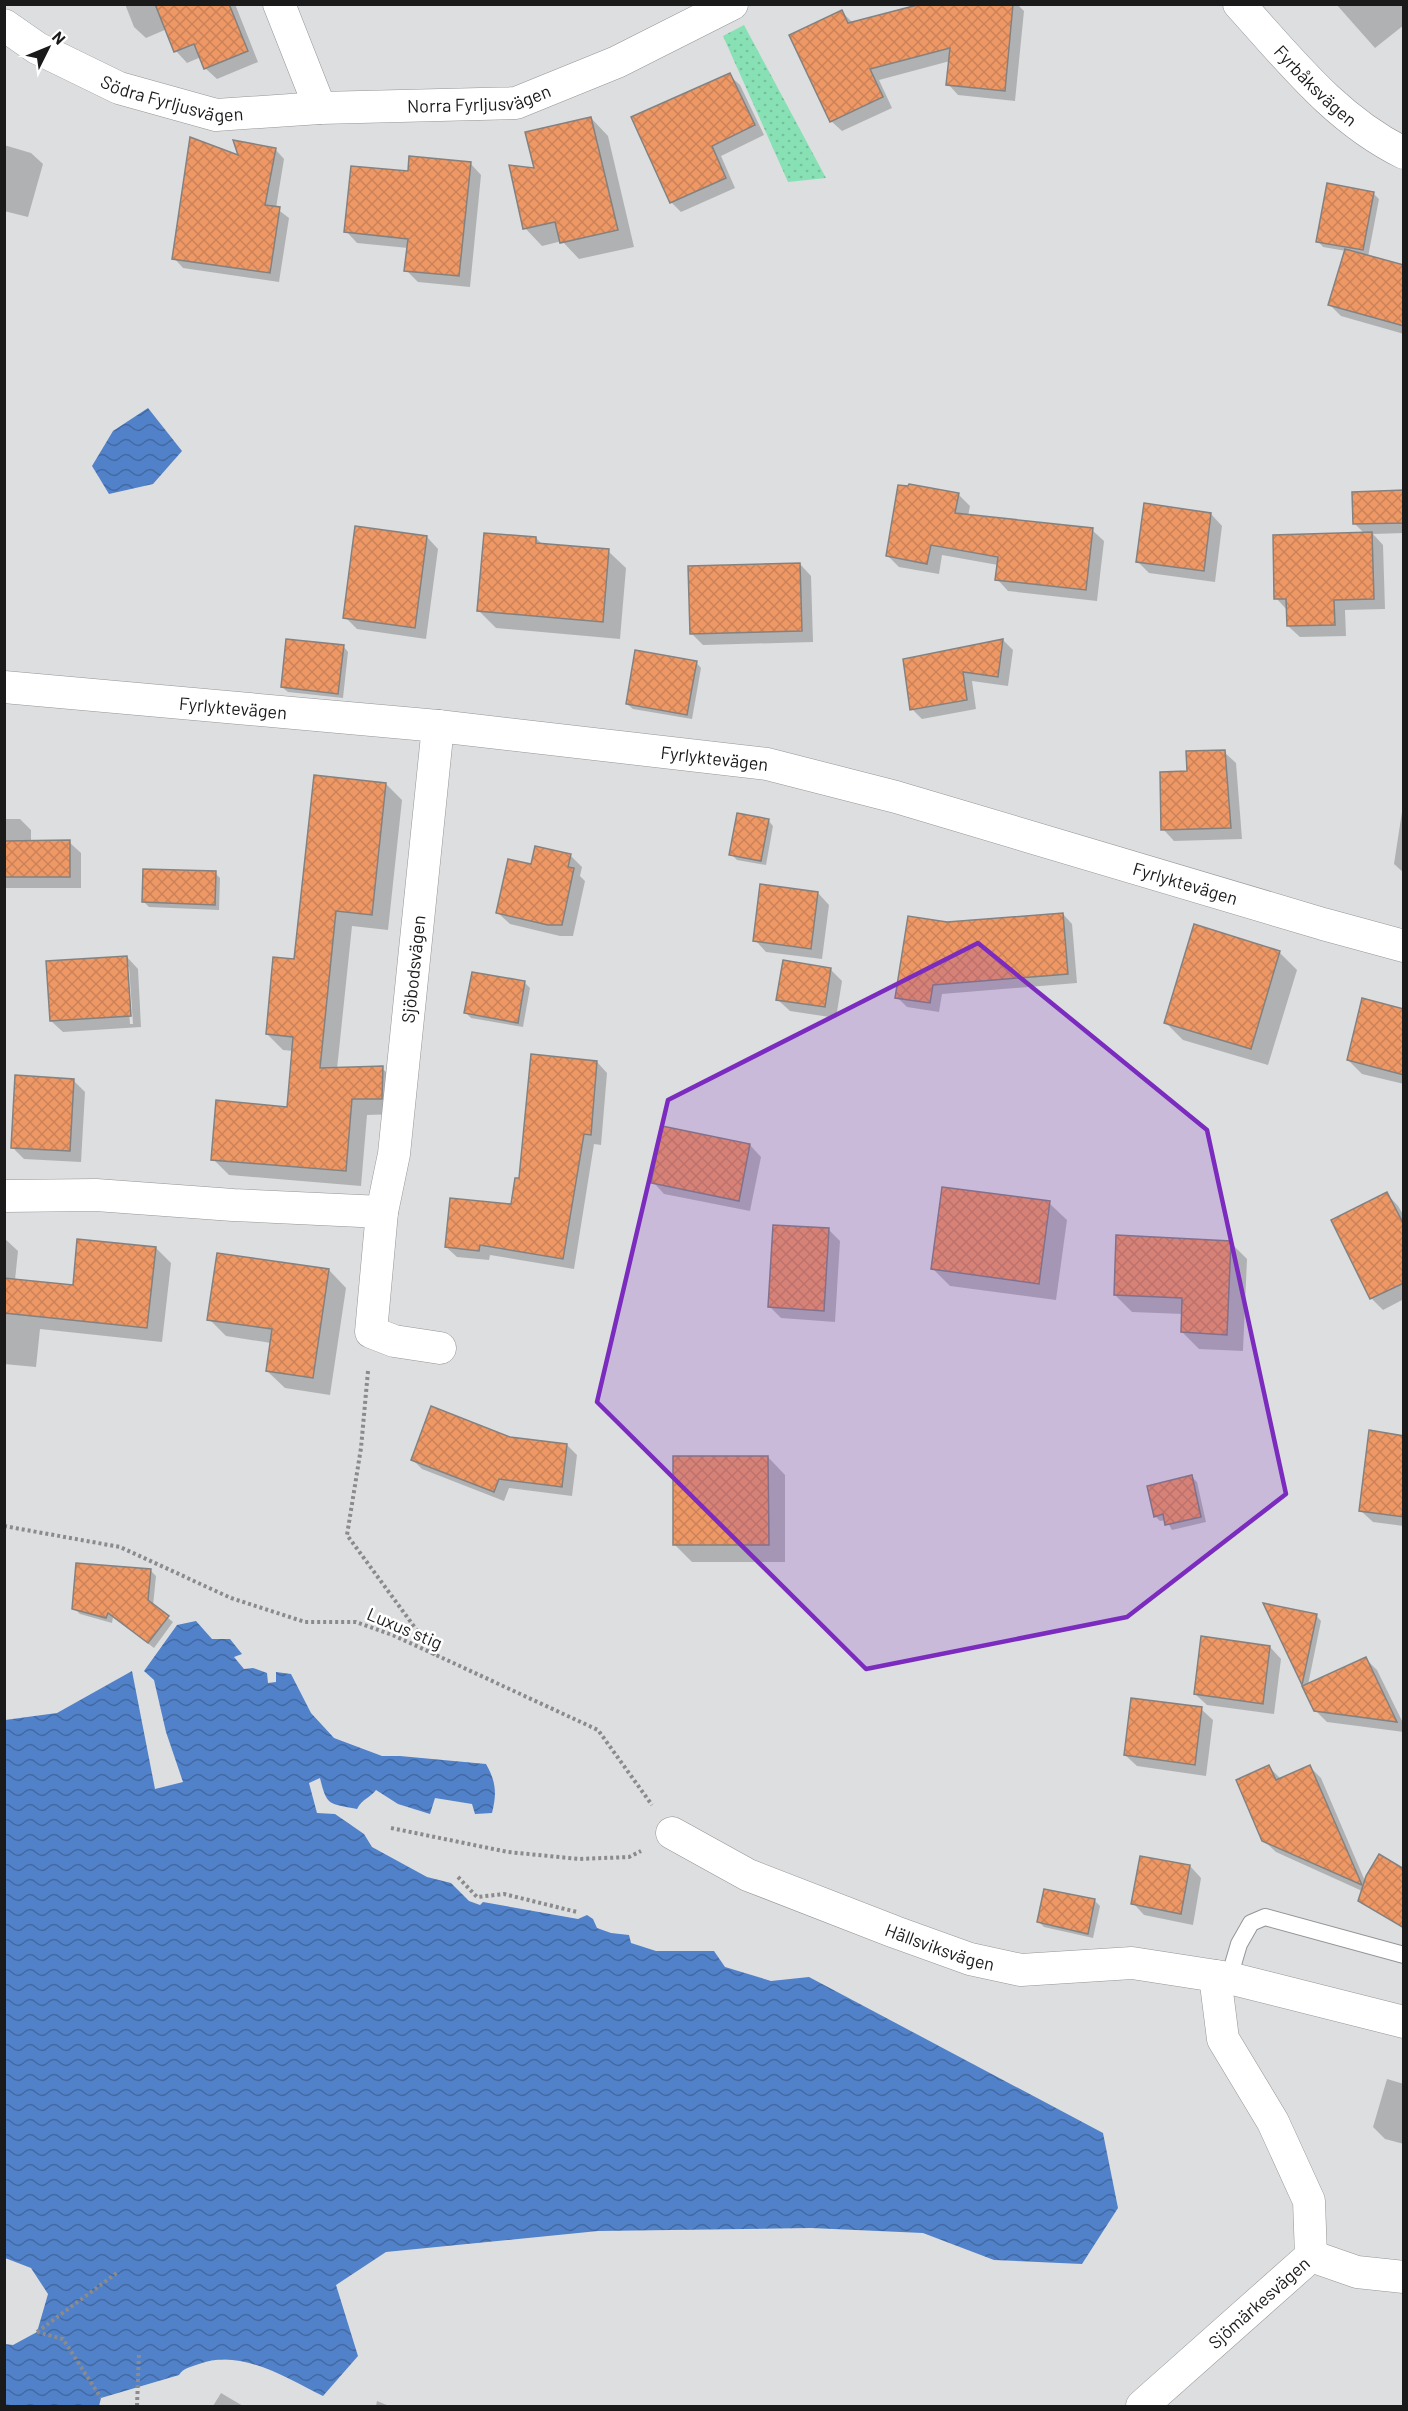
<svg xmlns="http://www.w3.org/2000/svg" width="1408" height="2411" font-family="Barlow,sans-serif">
  <defs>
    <pattern id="grass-dots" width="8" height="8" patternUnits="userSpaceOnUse" patternTransform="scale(1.5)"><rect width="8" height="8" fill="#88e1b4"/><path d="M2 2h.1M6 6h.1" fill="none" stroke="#75c09a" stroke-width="1.8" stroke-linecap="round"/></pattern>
    <pattern id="water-waves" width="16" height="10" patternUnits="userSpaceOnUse" patternTransform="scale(1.5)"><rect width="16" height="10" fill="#5181c9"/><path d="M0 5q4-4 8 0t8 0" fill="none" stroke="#4269a2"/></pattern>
    <pattern id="building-cross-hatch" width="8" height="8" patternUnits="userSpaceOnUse" patternTransform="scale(1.5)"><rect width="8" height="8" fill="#ee9866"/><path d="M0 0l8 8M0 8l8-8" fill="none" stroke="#cc8258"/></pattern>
  </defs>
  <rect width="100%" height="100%" fill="#dddee0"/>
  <path fill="url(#grass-dots)" d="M744,25L826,178L788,182L723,36Z"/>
  <g fill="url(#water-waves)">
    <path d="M148,408L182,451L153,484L109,494L92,466L113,431Z"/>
    <path d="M196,1621L212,1639H230L242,1654L234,1657L244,1669L253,1668L267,1673L268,1683L276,1682V1672L291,1674L311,1713L334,1738L382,1756H400L486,1764C496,1781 497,1794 492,1813L475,1814L472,1804L435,1798L430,1814L398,1804L376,1790C370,1798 363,1798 357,1809C329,1803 327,1807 320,1778L309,1783L317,1813L335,1814L364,1834L372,1847L427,1877L451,1883L469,1901L480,1905L483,1902L578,1919L587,1915L593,1919L597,1928L611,1933L629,1935L631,1943L656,1951H714L725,1967L771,1981L809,1977L1103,2133L1118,2208L1082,2264L994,2260L923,2233L811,2228L598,2231L386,2252L336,2285L358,2356L323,2396C286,2378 241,2348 199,2364C191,2367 183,2368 179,2375L101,2398L99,2406H5V2344L13,2345L37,2332L48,2294L31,2268L5,2258V1720L57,1713L132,1671L155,1789L183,1782L166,1732L154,1680L144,1671L177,1625Z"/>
  </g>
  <g fill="#0003" fill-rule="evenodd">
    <path d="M125,4H235L258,62L217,79L205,68L201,57L187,63L176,51L167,29L146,38L134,27Z"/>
    <path d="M927,4H1017L1024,11L1015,101L958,95L948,84L950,61L879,80L892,108L842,131L831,121L842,12L852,22Z"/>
    <path d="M1336,4H1404V25L1375,48Z"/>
    <path d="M729,75L740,85L764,135L721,156L735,188L681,212L671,202Z"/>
    <path d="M591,118L608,136L634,247L579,259L562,241L542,246L525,228L536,169Z"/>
    <path d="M4,145L31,153L43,164L28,217L4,211Z"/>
    <path d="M275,149L284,159L276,208L289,218L279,282L183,268L174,258L241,157Z"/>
    <path d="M470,163L481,175L470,287L418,282L406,270L408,248L357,243L346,231L410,173Z"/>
    <path d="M1373,193L1379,199L1368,257L1404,267V334L1341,316L1330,305L1346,251L1323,247L1318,241Z"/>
    <path d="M1404,492V533L1373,534L1383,545L1385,609L1345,610L1346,636L1300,637L1288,626V611L1276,598L1364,533L1355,524Z"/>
    <path d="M958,494L970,506L968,516L1092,530L1104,541L1097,601L1008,591L997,579L998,565L942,555L939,574L899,567L887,555Z"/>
    <path d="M1211,514L1222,526L1215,582L1149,573L1138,562Z"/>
    <path d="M427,537L438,549L426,639L357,629L345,617Z"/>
    <path d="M536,538L543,545L608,551L626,568L620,639L496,628L479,611Z"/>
    <path d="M800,564L811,576L813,642L703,645L692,634Z"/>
    <path d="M1003,640L1013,650L1008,686L972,681L976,709L922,719L912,709L905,660Z"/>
    <path d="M343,646L348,652L343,698L288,692L282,687Z"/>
    <path d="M696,662L701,668L692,719L633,709L627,704Z"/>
    <path d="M1224,752L1236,763L1242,839L1174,841L1163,829Z"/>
    <path d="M386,784L402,800L388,930L352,926L337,1069L382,1068L398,1084L397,1114L367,1115L361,1186L229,1175L213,1159L288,1108L293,1051L283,1050L267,1034L295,961Z"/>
    <path d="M1402,812H1404V873L1394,864Z"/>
    <path d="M4,819H20L31,830V842H69L81,853V888H4Z"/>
    <path d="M768,820L773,826L766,865L737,860L731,854Z"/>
    <path d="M570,855L582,867L580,876L585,881L573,936H560L510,924L498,913L532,866Z"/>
    <path d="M215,873L220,878L219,910L149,907L143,901Z"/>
    <path d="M818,893L829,905L822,959L766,952L755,940Z"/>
    <path d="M1063,914L1072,924L1077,983L942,994L939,1012L907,1007L897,997Z"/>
    <path d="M1279,952L1297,970L1268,1065L1183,1040L1166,1023Z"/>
    <path d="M127,957L138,969L141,1027L63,1032L51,1021ZM126,967H129L133,1024H130Z"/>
    <path d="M830,969L842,981L836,1018L790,1011L778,1000Z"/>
    <path d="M525,983L530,988L523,1027L471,1018L465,1012Z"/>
    <path d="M1404,1011V1084L1362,1074L1348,1060Z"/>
    <path d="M597,1062L607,1073L601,1145L594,1144L574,1269L490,1255L489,1260L457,1257L446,1247L512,1205L520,1180Z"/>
    <path d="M73,1080L85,1092L81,1162L24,1159L12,1147Z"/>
    <path d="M750,1145L761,1157L750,1211L664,1194L653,1182Z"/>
    <path d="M1387,1194L1398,1206L1404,1216V1299L1383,1310L1371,1298Z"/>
    <path d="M1049,1203L1067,1220L1056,1300L950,1286L933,1269Z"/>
    <path d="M829,1230L840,1241L835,1322L781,1318L770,1307Z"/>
    <path d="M4,1238L18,1251L15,1280L74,1287L156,1248L171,1263L162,1342L40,1329L36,1367L4,1364Z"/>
    <path d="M1230,1242L1247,1259L1243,1351L1199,1349L1182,1332L1183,1314L1132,1312L1115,1295Z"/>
    <path d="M329,1270L346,1288L330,1395L285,1388L267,1371L271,1343L226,1336L209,1319Z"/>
    <path d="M1404,1437V1526L1373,1522L1361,1511Z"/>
    <path d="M509,1438L567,1445L577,1455L572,1496L509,1488L504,1501L422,1469L412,1459Z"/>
    <path d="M768,1457L785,1475V1562H692L675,1545Z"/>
    <path d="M1192,1477L1197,1482L1206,1522L1172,1530L1166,1520L1160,1521L1155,1516Z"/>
    <path d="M150,1570L156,1576L153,1606L173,1622L154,1648L113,1617L112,1623L80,1614L74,1608Z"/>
    <path d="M1266,1605L1316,1615L1321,1621L1308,1685L1366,1659L1377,1670L1404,1725V1732L1327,1722L1315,1710Z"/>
    <path d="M1270,1647L1281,1659L1274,1714L1207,1705L1195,1694Z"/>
    <path d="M1201,1709L1213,1720L1206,1776L1137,1766L1125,1755Z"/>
    <path d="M1269,1767L1281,1779L1310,1767L1321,1778L1371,1895L1276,1852L1263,1840Z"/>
    <path d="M1190,1866L1201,1878L1193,1925L1144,1915L1133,1903Z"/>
    <path d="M1095,1901L1100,1906L1093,1938L1044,1927L1039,1922Z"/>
    <path d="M1387,2079L1404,2084V2144L1385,2139L1373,2127Z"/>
    <path d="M221,2393L243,2406H213Z"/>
    <path d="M377,2401L389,2406H376Z"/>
  </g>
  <g fill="url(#building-cross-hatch)" stroke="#848280" stroke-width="1.5">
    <path d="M155,4H229L248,51L204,69L194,44L174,52Z"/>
    <path d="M921,4H1013L1005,91L946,85L950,48L870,69L883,97L830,122L789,35L842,10L848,23Z"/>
    <path d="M730,73L755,125L712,146L726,178L670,203L631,117Z"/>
    <path d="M591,117L618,230L560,243L555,222L523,229L509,165L534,168L525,132Z"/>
    <path d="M190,137L238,155L233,140L276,148L265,205L280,207L270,273L172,259Z"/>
    <path d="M409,156L471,162L459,276L404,271L408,239L344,232L351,166L408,171Z"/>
    <path d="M1327,183L1374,192L1363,250L1316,242Z"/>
    <path d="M1345,249L1404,265V326L1328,305Z"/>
    <path d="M909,484L959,493L955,513L1093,528L1086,590L995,580L998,557L931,545L927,564L886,556L898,485L908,486Z"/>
    <path d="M1404,490V523L1353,524L1352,492Z"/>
    <path d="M1144,503L1211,513L1204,571L1136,562Z"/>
    <path d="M355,526L427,536L415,628L343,618Z"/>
    <path d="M1372,532L1374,599L1334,600L1335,625L1287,626L1286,599H1274L1273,535Z"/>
    <path d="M484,533L536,537V543L609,549L603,622L477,611Z"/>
    <path d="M800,563L802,631L690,634L688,566Z"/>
    <path d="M286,639L344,645L338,694L281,687Z"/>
    <path d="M1003,639L998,677L963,672L967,700L910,710L903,659Z"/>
    <path d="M635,650L697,661L687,715L626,704Z"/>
    <path d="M1225,750L1231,828L1161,830L1160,772L1187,771L1186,751Z"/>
    <path d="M314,775L386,783L372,915L336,911L320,1068L383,1066L382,1099H352L346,1171L211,1160L216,1100L287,1107L293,1037L266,1034L273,957L294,959Z"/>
    <path d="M737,813L769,819L761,861L729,855Z"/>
    <path d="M70,840V877H4V841Z"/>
    <path d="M535,846L571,854L568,867L574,868L562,925H548L496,913L508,859L531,864Z"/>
    <path d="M143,869L216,871L215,905L142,902Z"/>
    <path d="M760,884L818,892L811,949L753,941Z"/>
    <path d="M1063,913L1068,974L933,985L930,1003L895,998L908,916L947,922Z"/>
    <path d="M1194,924L1280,951L1251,1049L1164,1023Z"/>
    <path d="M127,956L131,1016L50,1021L46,961Z"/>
    <path d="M783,960L831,968L825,1007L776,1000Z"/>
    <path d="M472,972L525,981L518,1023L464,1013Z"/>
    <path d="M1362,998L1404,1009V1075L1347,1060Z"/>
    <path d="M531,1054L597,1061L591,1135L584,1134L563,1259L480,1245L479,1251L445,1247L450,1198L511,1204L515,1178H519Z"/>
    <path d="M15,1075L74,1079L70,1151L11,1148Z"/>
    <path d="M662,1126L750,1144L739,1201L651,1183Z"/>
    <path d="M942,1187L1050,1201L1039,1284L931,1269Z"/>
    <path d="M1387,1192L1404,1225V1283L1370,1299L1331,1220Z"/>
    <path d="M773,1225L829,1228L824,1311L768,1307Z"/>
    <path d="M1116,1235L1231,1241L1227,1335L1181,1332L1182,1298L1114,1295Z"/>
    <path d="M77,1239L156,1247L147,1328L4,1313V1278L73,1285Z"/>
    <path d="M217,1253L329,1269L313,1378L266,1371L272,1329L207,1320Z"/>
    <path d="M431,1406L510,1437L567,1444L562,1487L499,1479L494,1492L411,1460Z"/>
    <path d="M1369,1430L1404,1436V1517L1359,1511Z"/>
    <path d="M673,1456H768L769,1545H673Z"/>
    <path d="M1192,1475L1201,1517L1165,1525L1163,1514L1154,1517L1147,1486Z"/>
    <path d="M76,1563L151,1569L148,1600L169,1616L148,1643L108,1613L106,1618L72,1609Z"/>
    <path d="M1263,1603L1317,1614L1302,1685Z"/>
    <path d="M1201,1636L1270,1646L1263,1704L1194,1694Z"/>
    <path d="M1366,1657L1397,1722L1314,1711L1302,1686Z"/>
    <path d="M1131,1698L1202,1707L1195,1765L1124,1755Z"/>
    <path d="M1269,1765L1276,1780L1310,1765L1362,1885L1262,1841L1236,1780Z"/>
    <path d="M1379,1854L1404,1869V1928L1358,1901L1366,1876Z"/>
    <path d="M1140,1856L1190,1865L1181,1914L1131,1904Z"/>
    <path d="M1044,1889L1095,1899L1088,1934L1037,1922Z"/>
  </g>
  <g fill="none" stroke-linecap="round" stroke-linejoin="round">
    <g stroke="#949597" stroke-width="18">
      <path id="service" d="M1229,1978L1239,1944L1251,1923L1265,1917L1404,1955"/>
    </g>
    <g stroke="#949597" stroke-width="33">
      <g id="minor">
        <path d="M279,4L320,108"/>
        <path id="s1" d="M1239,4C1289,59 1336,120 1404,153"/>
        <path id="s2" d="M4,25L37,48L119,88L216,115L320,108L516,103L617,62L732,4"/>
        <path id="s3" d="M4,687L438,726L767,764L896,797L1323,924L1404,946"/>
        <path d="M438,726L394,1154L382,1212L371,1332L394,1341L440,1348"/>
        <path d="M4,1196L96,1195L233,1205L382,1212"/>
        <path id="s4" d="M672,1833L748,1875L895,1932L970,1959L1021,1970L1132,1963L1229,1978L1404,2022"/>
        <path d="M1311,2256L1357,2272L1404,2277"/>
        <path id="s5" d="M1142,2406L1311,2256L1309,2201L1273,2122L1223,2039L1215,1976"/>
      </g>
    </g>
    <g stroke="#8b8b8d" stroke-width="4" stroke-dasharray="3 3" stroke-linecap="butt">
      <path d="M368,1371L361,1448L347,1535L435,1655"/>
      <path d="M4,1526L120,1547L231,1598L305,1622H356L395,1636L598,1730L652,1805"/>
      <path d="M391,1828L508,1852L579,1859L629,1857L641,1851"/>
      <path d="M458,1877L477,1897L504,1894L577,1912"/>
      <path d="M37,2332L118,2272"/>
      <path d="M37,2332L63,2339L101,2398"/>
      <path d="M137,2406L139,2352"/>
    </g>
    <use href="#service" stroke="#fff" stroke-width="16"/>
    <use href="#minor" stroke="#fff" stroke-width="32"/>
  </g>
  <path fill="#7b2cbf" fill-opacity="0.2" stroke="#7b2cbf" stroke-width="4.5" stroke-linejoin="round" d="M978,943L1207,1130L1286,1494L1127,1617L866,1669L597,1402L668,1100Z"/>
  <g text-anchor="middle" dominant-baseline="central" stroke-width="5" stroke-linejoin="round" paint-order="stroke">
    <g font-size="18" fill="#1a1a1b" stroke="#fff">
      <text stroke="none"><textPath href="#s1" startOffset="112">Fyrbåksvägen</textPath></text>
      <text stroke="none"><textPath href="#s2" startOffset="186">Södra Fyrljusvägen</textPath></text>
      <text stroke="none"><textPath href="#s2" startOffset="496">Norra Fyrljusvägen</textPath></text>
      <text stroke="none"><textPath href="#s3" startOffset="230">Fyrlyktevägen</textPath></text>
      <text stroke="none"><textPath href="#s3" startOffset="714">Fyrlyktevägen</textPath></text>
      <text stroke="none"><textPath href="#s3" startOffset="1202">Fyrlyktevägen</textPath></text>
      <text transform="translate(413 969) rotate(-84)">Sjöbodsvägen</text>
      <text transform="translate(405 1628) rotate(23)">Luxus stig</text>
      <text stroke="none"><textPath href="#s4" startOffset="292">Hällsviksvägen</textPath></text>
      <text stroke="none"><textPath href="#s5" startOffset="156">Sjömärkesvägen</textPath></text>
    </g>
  </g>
  <rect width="1408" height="2411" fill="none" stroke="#1a1a1b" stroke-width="12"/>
  <g transform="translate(48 48) rotate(47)" stroke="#ffffff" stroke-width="4.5" paint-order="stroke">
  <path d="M0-4.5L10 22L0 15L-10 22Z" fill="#1a1a1b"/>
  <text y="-9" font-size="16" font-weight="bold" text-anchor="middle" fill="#1a1a1b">N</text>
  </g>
</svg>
